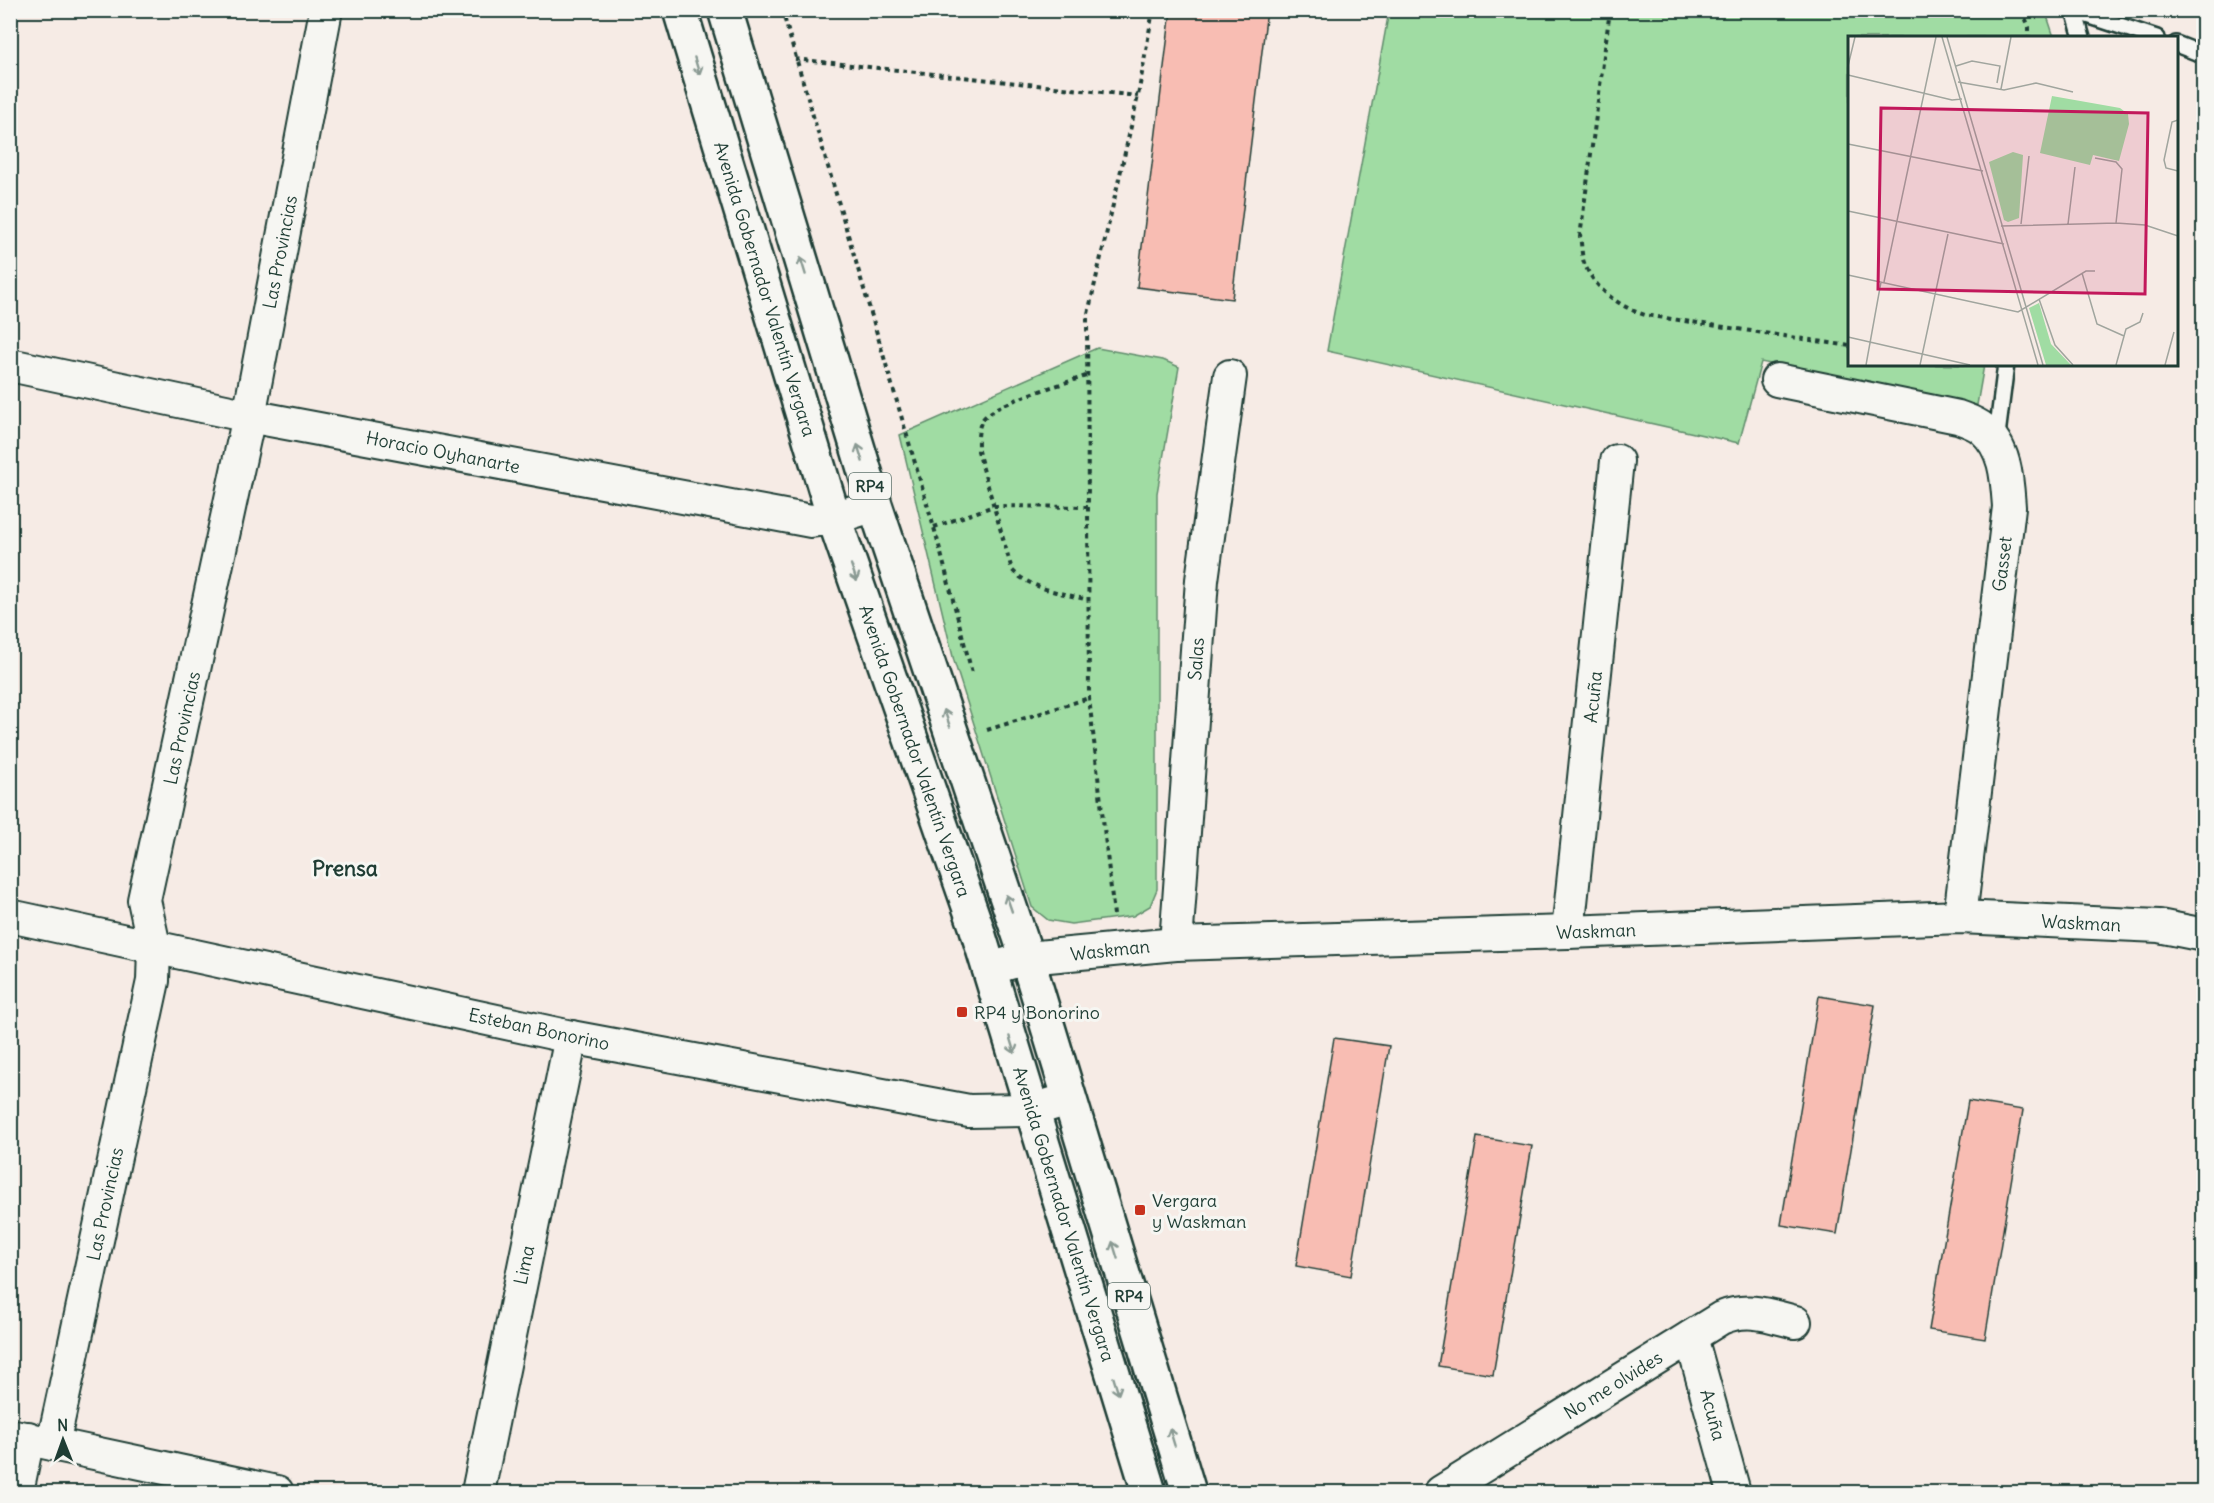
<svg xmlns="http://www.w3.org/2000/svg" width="2214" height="1503" font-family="Delius,sans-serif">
  <rect width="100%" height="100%" fill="#f6ebe5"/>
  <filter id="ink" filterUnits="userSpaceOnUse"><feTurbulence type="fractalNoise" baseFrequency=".0167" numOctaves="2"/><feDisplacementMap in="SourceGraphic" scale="12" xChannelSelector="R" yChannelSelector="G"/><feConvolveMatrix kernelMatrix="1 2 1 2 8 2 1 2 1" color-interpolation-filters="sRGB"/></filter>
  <g filter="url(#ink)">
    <g fill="#a0dca3" stroke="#608c6c" stroke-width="1.5">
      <path d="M2045,10L2054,37L1850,38V364L1984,365L1977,405L1761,362L1739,443L1327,351L1389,11Z"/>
      <path d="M1097,348L1163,360L1179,367L1157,493V889L1150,906L1133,916L1071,924L1048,920L1032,907L954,661L900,435Z"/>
    </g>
    <g fill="#f8bdb3" stroke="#1f3d34" stroke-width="1.5">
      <path d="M1171,10H1267L1232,299L1137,287Z"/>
      <path d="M1819,996L1875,1005L1837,1234L1781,1225Z"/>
      <path d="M1334,1038L1389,1046L1351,1276L1296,1266Z"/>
      <path d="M1968,1101L2023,1110L1985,1339L1929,1330Z"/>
      <path d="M1477,1137L1532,1146L1493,1375L1438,1366Z"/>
    </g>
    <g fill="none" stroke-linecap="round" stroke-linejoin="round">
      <g stroke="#1f3d34" stroke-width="20">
        <g id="lane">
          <path d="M2074,10L2082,38"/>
          <path d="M2075,11L2157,38"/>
          <path d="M2176,44L2204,55"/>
          <path d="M1996,443L2006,364"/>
        </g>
      </g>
      <g stroke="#1f3d34" stroke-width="36">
        <g id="street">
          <path d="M10,365L249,416L811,521L834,518L875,505"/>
          <path d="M1777,380L1958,417C1966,420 1976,423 1983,429C2006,449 2007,479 2009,507L1960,917"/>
          <path d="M10,916L571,1037L969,1111L1032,1110L1069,1099"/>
          <path d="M1568,932L1617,461"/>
          <path d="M1176,944L1202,580L1230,376"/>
          <path d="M989,969L1027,958L1176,944L1568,932L1960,917L2159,926L2204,935"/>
          <path d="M1691,1337L1734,1492"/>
          <path d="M10,1435L277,1492"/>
          <path d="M53,1444L153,981L154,946L144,900L249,416L326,10"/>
          <path d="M17,1492L28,1438"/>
          <path d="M478,1492L571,1037"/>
          <path d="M1441,1492L1721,1318C1748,1307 1768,1315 1795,1322"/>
        </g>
      </g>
      <g stroke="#1f3d34" stroke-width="38">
        <g id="primary">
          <path d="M680,10L834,518L976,926L1149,1492"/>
          <path d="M725,10L875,505L1027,958L1189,1492"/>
        </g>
      </g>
      <g stroke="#1f3d34" stroke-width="4" stroke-dasharray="4.5 4.5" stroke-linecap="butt">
        <path d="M782,10L937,538L972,673"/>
        <path d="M1610,10L1580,237C1582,245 1581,257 1585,265C1596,290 1620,307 1645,315L1850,346"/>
        <path d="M2022,10L2029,27V38"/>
        <path d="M795,59L1138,96"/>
        <path d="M1086,376C1063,384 996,402 983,419C977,428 978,440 978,451L1012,570C1030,589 1063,593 1088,600"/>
        <path d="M934,527L994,506L1088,507"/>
        <path d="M987,730L1089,698"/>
        <path d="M1114,915L1089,698L1087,318L1138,96L1153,10"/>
      </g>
      <use href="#lane" stroke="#f6f6f2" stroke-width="15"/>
      <use href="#street" stroke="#f6f6f2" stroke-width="32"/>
      <use href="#primary" stroke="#f6f6f2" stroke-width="33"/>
    </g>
    <defs><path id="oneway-shaft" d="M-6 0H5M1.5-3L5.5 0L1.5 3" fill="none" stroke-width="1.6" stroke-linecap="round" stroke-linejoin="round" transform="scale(1.5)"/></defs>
    <g stroke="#8a9a93">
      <use href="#oneway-shaft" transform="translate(697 66) rotate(73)"/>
      <use href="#oneway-shaft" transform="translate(803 266) rotate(-107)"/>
      <use href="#oneway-shaft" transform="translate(860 453) rotate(-107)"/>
      <use href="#oneway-shaft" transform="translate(854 573) rotate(71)"/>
      <use href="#oneway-shaft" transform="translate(947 718) rotate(-109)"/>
      <use href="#oneway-shaft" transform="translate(1009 903) rotate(-109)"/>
      <use href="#oneway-shaft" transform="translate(1012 1045) rotate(73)"/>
      <use href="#oneway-shaft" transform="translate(1115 1250) rotate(-107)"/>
      <use href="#oneway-shaft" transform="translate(1116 1386) rotate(73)"/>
      <use href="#oneway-shaft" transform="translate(1172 1437) rotate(-107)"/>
    </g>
  </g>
  <g fill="#c8321e" stroke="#f6f6f2" stroke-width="2">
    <rect x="956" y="1006" width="12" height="12" rx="3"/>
    <rect x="1134" y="1204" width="12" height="12" rx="3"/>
  </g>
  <g text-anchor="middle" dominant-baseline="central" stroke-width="6" stroke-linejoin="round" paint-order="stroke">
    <g fill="#f6f6f2" stroke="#60746d" stroke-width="1.5">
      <rect x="849" y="473" width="42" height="26" rx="4.5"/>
      <rect x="1108" y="1283" width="42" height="26" rx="4.5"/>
    </g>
    <g font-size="16" font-weight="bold" fill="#1f3d34">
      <text x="870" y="486">RP4</text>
      <text x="1129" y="1296">RP4</text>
    </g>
    <g font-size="18" fill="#1f3d34" stroke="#f6f6f2">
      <text transform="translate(280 252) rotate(-79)">Las Provincias</text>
      <text transform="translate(765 289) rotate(73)">Avenida Gobernador Valentín Vergara</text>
      <text transform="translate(443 452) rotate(11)">Horacio Oyhanarte</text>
      <text transform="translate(2002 564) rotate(-83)">Gasset</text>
      <text transform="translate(1196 659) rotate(-86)">Salas</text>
      <text transform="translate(1593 697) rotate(-84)">Acuña</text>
      <text transform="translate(182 728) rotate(-78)">Las Provincias</text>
      <text transform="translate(915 751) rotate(71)">Avenida Gobernador Valentín Vergara</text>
      <text transform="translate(2081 923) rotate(3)">Waskman</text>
      <text transform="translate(1596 931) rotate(-2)">Waskman</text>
      <text transform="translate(1110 950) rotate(-6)">Waskman</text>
      <text transform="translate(539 1029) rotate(12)">Esteban Bonorino</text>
      <text transform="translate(105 1204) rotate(-78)">Las Provincias</text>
      <text transform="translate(1064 1214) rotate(73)">Avenida Gobernador Valentín Vergara</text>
      <text transform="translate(524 1265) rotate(-78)">Lima</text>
      <text transform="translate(1613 1385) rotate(-32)">No me olvides</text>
      <text transform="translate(1713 1415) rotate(75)">Acuña</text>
    </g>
    <g font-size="18" fill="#1f3d34" stroke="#f6f6f2" text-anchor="start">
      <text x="974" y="1012">RP4 y Bonorino</text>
      <text x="1152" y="1200">Vergara<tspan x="1152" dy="21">y Waskman</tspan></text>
    </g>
    <g font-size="21" font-weight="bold" fill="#1f3d34" stroke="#f6f6f2">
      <text x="345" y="868">Prensa</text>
    </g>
  </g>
  <g transform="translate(1848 36)">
    <rect width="330" height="330" fill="#f6ebe5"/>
    <path d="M204,60L272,72L280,78L281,88L271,125L245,119L242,129L192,117ZM165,116L175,119L171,182L160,186L156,184L141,126ZM191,267L203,308L223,329H198L181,272Z" fill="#a0dca3"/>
    <path fill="none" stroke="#a0a59e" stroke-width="1.5" d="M94,1L190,329M99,1L195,329M0,30L7,1M108,30L124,25L152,30L149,47M0,39L104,64L114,63M110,46L156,54L188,47L225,56M153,53L163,1M330,84L324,86L316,124L318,132L330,135M0,108L135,135M247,122L268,126L274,133L268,187M0,175L156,208M173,188L181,120M220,188L227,131M153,190L268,187L297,189L330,200M234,237L249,288L276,300M0,239L170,276L238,235H247M36,246L88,1M191,263L207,309L225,329M0,301L122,329M18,329L33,246M72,329L100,198M268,329L278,293L292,286L295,277M317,329L326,296"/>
    <path fill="#c2185b" fill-opacity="0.15" stroke="#c2185b" stroke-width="3" d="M33,72L300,77L297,258L30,253Z"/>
    <rect width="330" height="330" fill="none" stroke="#1f3d34" stroke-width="3"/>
  </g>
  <rect width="2214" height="1503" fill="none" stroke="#f6f6f2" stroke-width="36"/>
  <rect x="18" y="18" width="2178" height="1467" fill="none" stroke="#1f3d34" stroke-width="2" filter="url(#ink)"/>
  <g transform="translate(63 1440) rotate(359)" stroke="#f6f6f2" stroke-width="4.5" paint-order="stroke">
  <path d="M0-4.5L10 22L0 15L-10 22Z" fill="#1f3d34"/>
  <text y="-9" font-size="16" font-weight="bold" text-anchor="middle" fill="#1f3d34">N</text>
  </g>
</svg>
